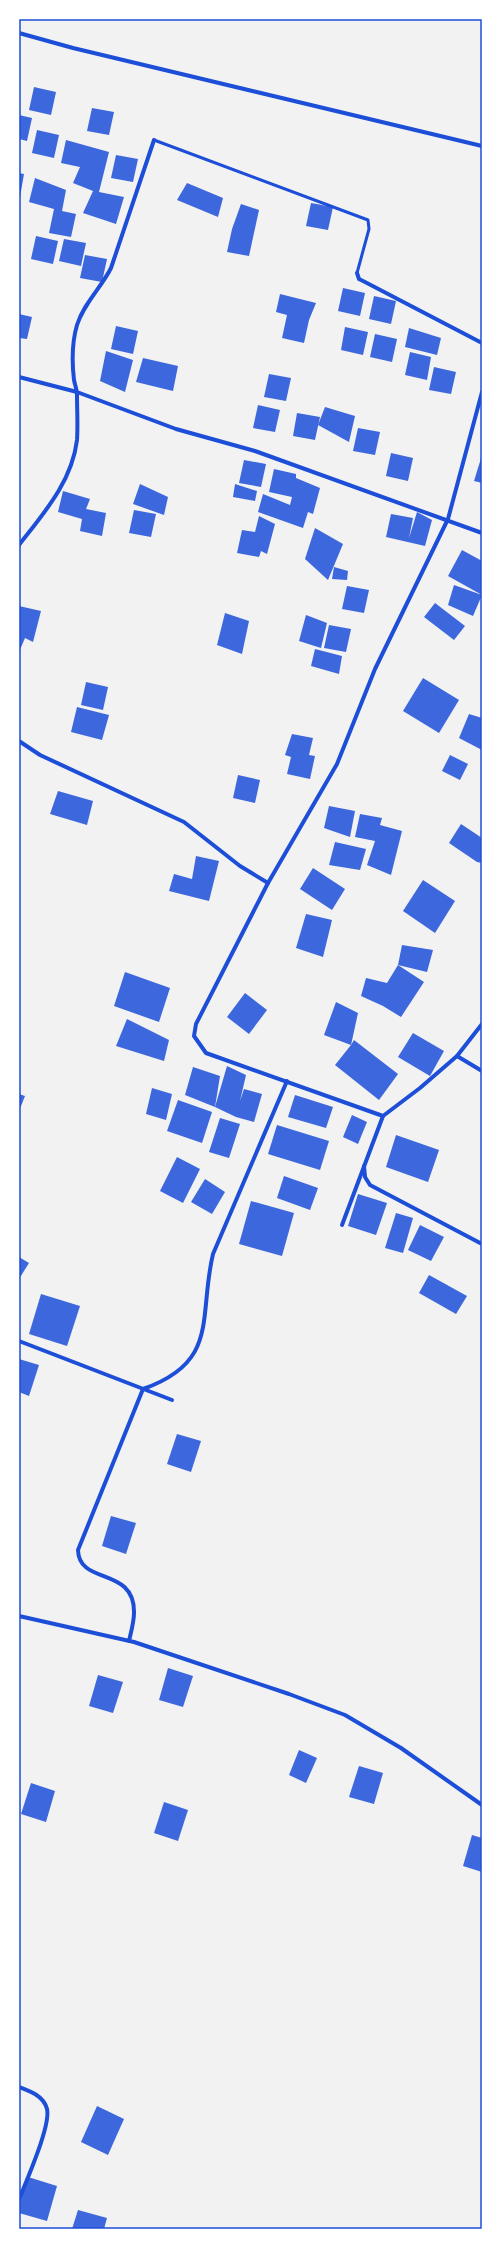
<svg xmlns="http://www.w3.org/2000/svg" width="501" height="2248" font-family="Rubik,sans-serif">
  <rect width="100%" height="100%" fill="#f2f2f2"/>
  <g fill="#3d67dc">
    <path d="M34,87L56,92L51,115L29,110Z"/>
    <path d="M92,108L114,112L109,135L87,131Z"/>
    <path d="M19,115L32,118L27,141L19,139Z"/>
    <path d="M37,130L59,135L54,158L32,153Z"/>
    <path d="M66,140L109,152L99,192L124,197L116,224L83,213L93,191L73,183L80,167L61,163Z"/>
    <path d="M116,155L138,159L133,182L111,178Z"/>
    <path d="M19,173L24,174L20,197L19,196Z"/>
    <path d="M35,178L66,190L62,211L76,214L71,237L49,233L54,209L29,202Z"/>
    <path d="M187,183L223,198L218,217L177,200Z"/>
    <path d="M311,203L333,207L328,230L306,226Z"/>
    <path d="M241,204L259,210L249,256L227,252L232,229Z"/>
    <path d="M36,236L58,241L53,264L31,259Z"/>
    <path d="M64,239L86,243L81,266L59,261Z"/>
    <path d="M85,255L107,259L102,282L80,278Z"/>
    <path d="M343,288L365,293L360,316L338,311Z"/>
    <path d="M280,294L316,303L309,320L304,343L282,338L287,315L276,312Z"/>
    <path d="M374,296L396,301L391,324L369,319Z"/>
    <path d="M19,314L32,317L27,339L19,338Z"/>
    <path d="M116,326L138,331L133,354L111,349Z"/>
    <path d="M345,327L368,332L363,355L341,350Z"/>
    <path d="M409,328L441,338L437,355L405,347Z"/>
    <path d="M375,334L397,339L392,362L370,357Z"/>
    <path d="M106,351L133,360L125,392L100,381Z"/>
    <path d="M410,352L431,357L427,380L405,375Z"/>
    <path d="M143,358L178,366L173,391L136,382Z"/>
    <path d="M434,367L456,372L451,394L429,390Z"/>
    <path d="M269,374L291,378L286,401L264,397Z"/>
    <path d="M258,405L280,410L275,432L253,428Z"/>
    <path d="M325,407L355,416L349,442L318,425Z"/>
    <path d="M297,413L320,417L315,440L293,436Z"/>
    <path d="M358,428L380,432L375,455L353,451Z"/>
    <path d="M391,453L413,458L408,481L386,476Z"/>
    <path d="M482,455V483L474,481Z"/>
    <path d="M244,460L266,464L261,487L239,483Z"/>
    <path d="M274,469L296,474V478L320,488L313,514L308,512L303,528L258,512L263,494L290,505L292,497L269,492Z"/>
    <path d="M140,484L168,497L164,515L133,504Z"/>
    <path d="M235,484L257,491L255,501L233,497Z"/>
    <path d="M63,491L90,499L86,509L106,513L102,536L80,531L82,519L58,512Z"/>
    <path d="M134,510L156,514L151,537L129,533Z"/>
    <path d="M417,512L432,520L425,546L386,537L391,514L413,518L409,538Z"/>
    <path d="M259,516L275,524L267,554L261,551L259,557L237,553L242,530L255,532Z"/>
    <path d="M315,528L343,544L328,580L305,559Z"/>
    <path d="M462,550L482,561V595L448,576Z"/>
    <path d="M334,567L348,571L347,580L332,579Z"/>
    <path d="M454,585L482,595L473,616L448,605Z"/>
    <path d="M347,586L369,590L364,613L342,609Z"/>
    <path d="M435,603L465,626L454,640L424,617Z"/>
    <path d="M19,606L41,611L33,642L25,638L19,652Z"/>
    <path d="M225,613L249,621L242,654L217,645Z"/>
    <path d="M306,615L327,623L321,648L299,641Z"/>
    <path d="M329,625L351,629L346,652L324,648Z"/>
    <path d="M315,649L342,656L339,674L311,666Z"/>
    <path d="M423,678L459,700L439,733L403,711Z"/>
    <path d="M86,682L108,687L103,710L81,705Z"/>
    <path d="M77,707L109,715L102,740L71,732Z"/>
    <path d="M469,714L482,718V750L459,738Z"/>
    <path d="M292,734L313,738L309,755L315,756L310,779L287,774L291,757L285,755Z"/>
    <path d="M450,755L468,764L460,780L442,771Z"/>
    <path d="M238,775L260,780L255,803L233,798Z"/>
    <path d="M58,791L93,801L87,825L50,814Z"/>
    <path d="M329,806L355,811L350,837L324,828Z"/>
    <path d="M360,814L382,818L380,825L402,831L391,875L367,865L375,841L355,837Z"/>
    <path d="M461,824L482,838V863L477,862L449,843Z"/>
    <path d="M335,842L366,849L360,870L329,865Z"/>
    <path d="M196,856L219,861L209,901L169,891L174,874L192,879Z"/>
    <path d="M313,868L345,889L332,910L300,889Z"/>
    <path d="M423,880L455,901L435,933L403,911Z"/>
    <path d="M306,914L332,920L323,957L296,948Z"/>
    <path d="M402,945L433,950L427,972L398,965Z"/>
    <path d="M398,965L424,982L401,1017L383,1006L361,996L366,978L387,983Z"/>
    <path d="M125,972L170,988L159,1022L114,1006Z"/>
    <path d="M245,993L267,1010L249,1034L227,1017Z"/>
    <path d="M336,1002L358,1013L351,1045L354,1040L398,1074L379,1100L335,1065L351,1045L324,1035Z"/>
    <path d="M127,1019L169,1040L164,1061L116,1046Z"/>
    <path d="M413,1033L444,1051L430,1076L398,1057Z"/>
    <path d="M227,1066L246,1075L240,1101L244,1089L262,1094L254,1122L236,1117L215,1107Z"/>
    <path d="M193,1067L220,1076L215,1107L185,1095Z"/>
    <path d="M152,1088L172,1094L166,1120L146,1114Z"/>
    <path d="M19,1094L25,1096L19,1111Z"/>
    <path d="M295,1095L333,1107L326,1128L288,1117Z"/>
    <path d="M178,1100L212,1112L202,1143L167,1131Z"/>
    <path d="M352,1115L367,1122L358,1144L343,1137Z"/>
    <path d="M220,1118L240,1124L229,1158L209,1152Z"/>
    <path d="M277,1125L329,1141L320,1170L268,1154Z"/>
    <path d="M396,1135L439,1150L428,1182L386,1167Z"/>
    <path d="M177,1157L200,1169L183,1203L160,1191Z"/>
    <path d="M284,1176L318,1188L310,1210L277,1198Z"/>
    <path d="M205,1179L225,1192L212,1214L191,1202Z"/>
    <path d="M358,1194L387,1203L376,1235L348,1226Z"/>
    <path d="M251,1201L294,1213L282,1256L239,1244Z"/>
    <path d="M396,1213L413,1218L403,1253L385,1248Z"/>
    <path d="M420,1225L444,1237L431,1261L408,1250Z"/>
    <path d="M19,1257L29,1263L19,1279Z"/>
    <path d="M429,1275L467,1296L456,1314L419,1293Z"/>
    <path d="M41,1294L80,1306L67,1346L29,1334Z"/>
    <path d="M19,1359L39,1365L29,1396L19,1392Z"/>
    <path d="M177,1434L201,1441L191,1472L167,1464Z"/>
    <path d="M111,1516L136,1523L126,1554L102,1546Z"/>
    <path d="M168,1668L193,1676L183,1707L159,1700Z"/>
    <path d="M98,1675L123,1682L113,1713L89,1706Z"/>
    <path d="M299,1750L317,1758L306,1783L289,1775Z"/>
    <path d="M359,1766L383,1773L374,1804L349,1797Z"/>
    <path d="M31,1783L55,1791L46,1822L21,1814Z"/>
    <path d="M164,1802L188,1810L178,1841L154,1833Z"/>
    <path d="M472,1835L482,1838V1872L463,1866Z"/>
    <path d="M97,2106L124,2119L108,2155L81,2142Z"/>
    <path d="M28,2177L57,2186L47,2221L19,2213V2206Z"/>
    <path d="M78,2210L107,2218L104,2229H72Z"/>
  </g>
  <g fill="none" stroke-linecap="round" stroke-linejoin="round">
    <path stroke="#1d4ed8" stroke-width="3" d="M154,140L368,220L369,229L357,273"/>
    <g stroke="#1d4ed8" stroke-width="4">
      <path d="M19,33L73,48L482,146"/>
      <path d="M357,273L359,279L365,282L482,343"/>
      <path d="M19,377L77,392L176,429L255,451L482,533"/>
      <path d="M482,392L448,519L375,669L337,764L268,883L196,1024L194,1036L206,1053L383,1116L420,1088L457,1056L482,1071"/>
      <path d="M19,545C43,514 72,482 77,440C78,425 77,409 77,395C77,390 75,385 74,380C72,363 72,342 77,325C84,303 101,288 111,268L154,140"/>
      <path d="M19,741L40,755L184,822L240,866L268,883"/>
      <path d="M457,1056L482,1024"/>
      <path d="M364,1166L365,1177L370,1185L482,1244"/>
      <path d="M342,1225L383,1116"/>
      <path d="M19,1341L172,1400"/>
      <path d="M19,1616L134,1642L289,1694L345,1715L401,1748L482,1805"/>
      <path d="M129,1641C131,1632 134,1622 134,1613C135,1566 79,1586 78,1550L143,1389C220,1362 198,1317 213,1254L287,1081"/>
      <path d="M19,2087C30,2091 44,2096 47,2109C51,2126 26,2181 19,2200"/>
    </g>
  </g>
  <rect width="501" height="2248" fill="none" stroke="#ffffff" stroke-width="40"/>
  <rect x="20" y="20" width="461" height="2208" fill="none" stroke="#1d4ed8" stroke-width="1.5"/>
</svg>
